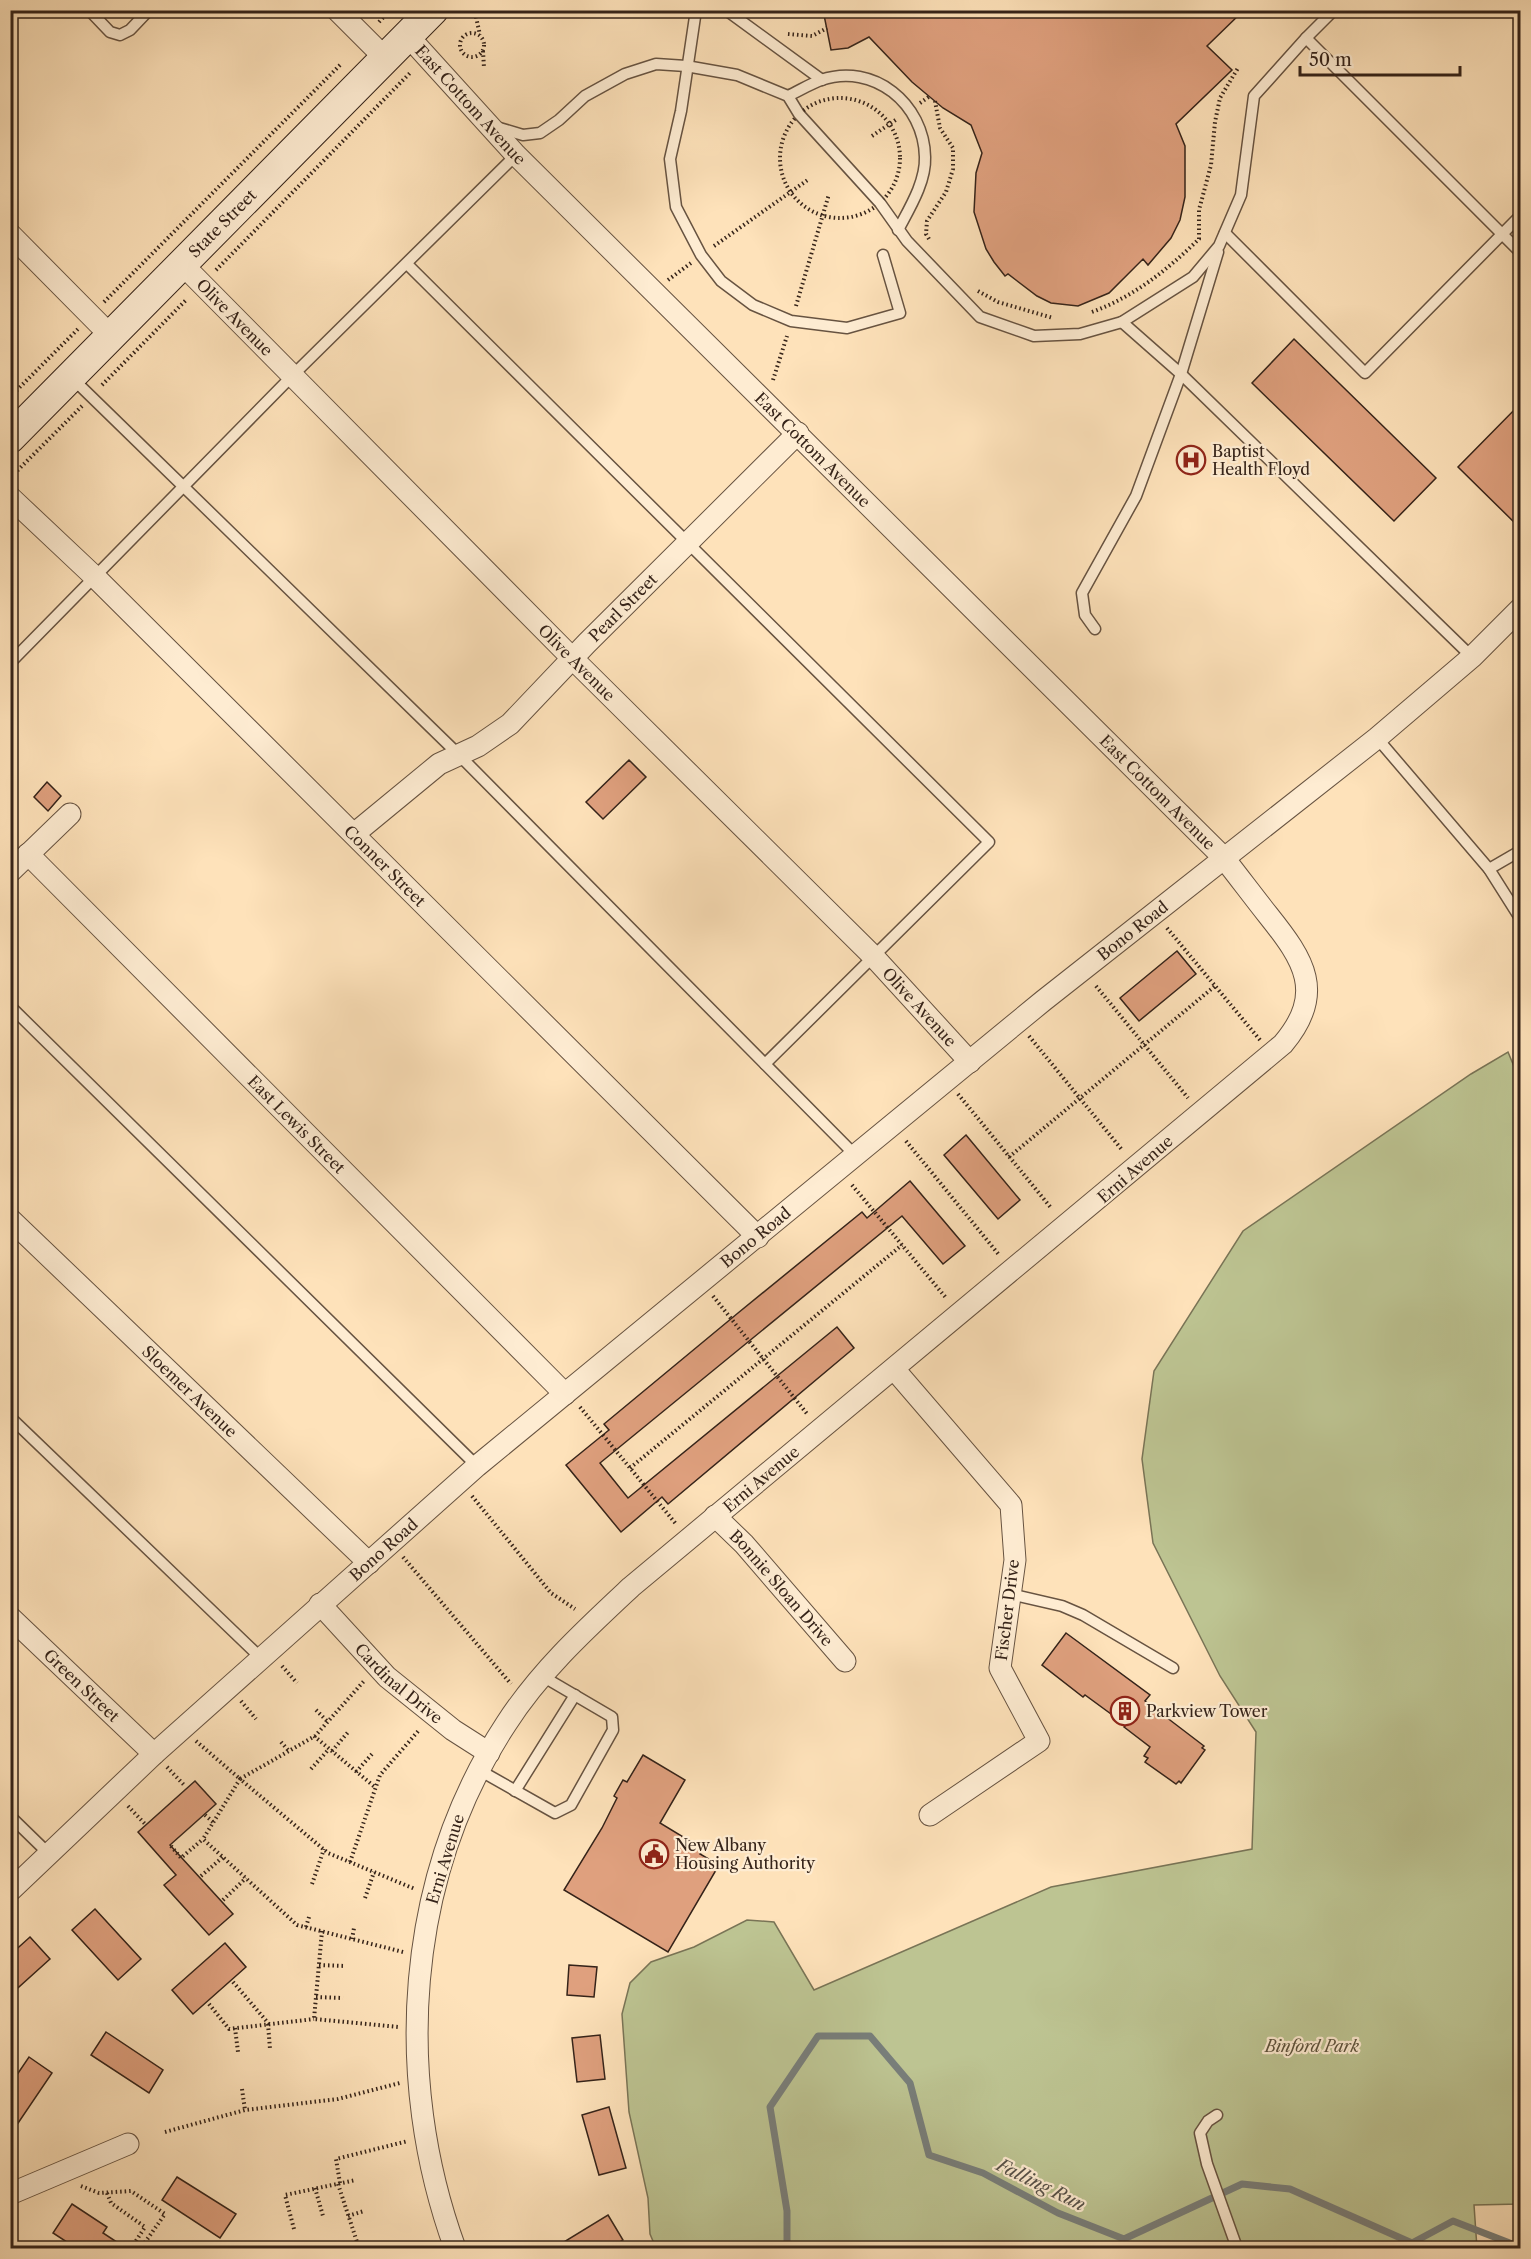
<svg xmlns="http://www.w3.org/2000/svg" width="1531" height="2259" font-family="'Libre Caslon Text',serif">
  <rect width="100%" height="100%" fill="#fee2ba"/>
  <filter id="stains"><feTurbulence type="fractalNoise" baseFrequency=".00333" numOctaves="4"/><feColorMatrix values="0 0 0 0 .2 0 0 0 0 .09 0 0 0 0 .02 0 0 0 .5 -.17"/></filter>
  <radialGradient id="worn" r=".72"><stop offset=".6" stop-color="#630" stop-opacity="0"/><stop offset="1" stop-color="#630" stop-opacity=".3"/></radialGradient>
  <path fill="#bdc492" stroke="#797456" stroke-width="1.5" d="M1508,1052L1520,1081V2204L1474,2205L1477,2248H656L650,2234L648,2198L629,2112L622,2014L630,1983L651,1962L694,1947L747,1920L774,1922L814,1990L1051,1887L1252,1849L1256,1732L1220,1676L1153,1543L1142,1459L1154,1371L1243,1231L1471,1074Z"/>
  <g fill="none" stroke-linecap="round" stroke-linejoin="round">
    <path stroke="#787e7a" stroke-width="7" d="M787,2248V2211L770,2107L818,2036H870L910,2083L929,2155L983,2173L1058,2213L1124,2239L1242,2184L1290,2189L1412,2243L1453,2221L1520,2247"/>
  </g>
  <g fill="#dfa07e" stroke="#352319" stroke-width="1.5">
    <path d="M823,10H1244L1207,46L1232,70L1176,124L1185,146V197L1180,220L1171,238L1148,265L1143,259L1109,293L1078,306L1051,303L1037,296L1008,274L1005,276L994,262L986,249L974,212L976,173L982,153L971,125L943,108L912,82L869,37L848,48L831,50Z"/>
    <path d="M1294,339L1436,478L1394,521L1252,383Z"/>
    <path d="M1521,403V529L1458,467Z"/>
    <path d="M629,760L646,777L603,819L586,802Z"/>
    <path d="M47,782L61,796L48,811L34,797Z"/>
    <path d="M1177,951L1196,974L1139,1021L1120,998Z"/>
    <path d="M966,1135L1020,1200L998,1219L944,1155Z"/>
    <path d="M910,1181L965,1246L943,1264L902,1216L600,1463L628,1498L837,1327L854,1348L668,1504L662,1497L621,1532L566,1465L609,1430L604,1424L738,1313L862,1212L867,1218Z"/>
    <path d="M1066,1633L1150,1695L1145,1701L1204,1746L1202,1748L1205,1750L1181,1783L1179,1781L1176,1784L1145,1762L1148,1758L1144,1756L1150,1747L1124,1727L1126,1725L1085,1695L1083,1697L1042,1665Z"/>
    <path d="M643,1755L685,1780L660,1823L703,1849L700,1854L719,1865L668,1952L564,1890L602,1828L617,1798L614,1796L623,1780L627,1782Z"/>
    <path d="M195,1781L216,1804L170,1845L233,1914L209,1935L164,1885L176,1875L138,1832Z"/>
    <path d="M95,1909L141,1959L118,1980L72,1930Z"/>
    <path d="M30,1937L50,1959L10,1995V1955Z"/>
    <path d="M225,1943L246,1967L193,2014L172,1990Z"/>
    <path d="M569,1965L597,1967L594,1997L567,1995Z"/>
    <path d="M106,2032L163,2070L149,2093L91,2055Z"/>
    <path d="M600,2035L605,2079L577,2082L572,2038Z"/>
    <path d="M29,2057L52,2073L10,2135V2085Z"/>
    <path d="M609,2107L626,2168L599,2175L582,2115Z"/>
    <path d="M177,2177L236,2214L220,2238L162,2200Z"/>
    <path d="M72,2204L107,2227L103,2233L126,2248H76L53,2233Z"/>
    <path d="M608,2215L623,2240L610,2248H554Z"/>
  </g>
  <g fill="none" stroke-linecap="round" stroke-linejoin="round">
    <g stroke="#675341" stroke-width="13">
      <g id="service">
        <path d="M89,10L110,32L120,35L130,30L149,10"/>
        <path d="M696,10L681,111L670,159L676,207L701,255L721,281L753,305L791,321L847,328L900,313L883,255"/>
        <path d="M726,10L822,80"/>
        <path d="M1306,38L1334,10"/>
        <path d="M788,96C799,91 810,84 821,80C874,62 924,104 925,157C926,182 909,209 898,230"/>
        <path d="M496,127L523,135L540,133L559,120L585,96L625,74L656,64L686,66L737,75L788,96L799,114L880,203L907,241L980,317L1034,336L1080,334L1122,322L1181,374L1472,657"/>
        <path d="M1225,233L1365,373L1520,216"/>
        <path d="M407,264L989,842L765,1064"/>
        <path d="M1122,322L1193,277L1219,246L1241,195L1254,96L1306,38L1520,252"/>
        <path d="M71,377L459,755L856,1156"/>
        <path d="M1095,629L1085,615L1082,593L1136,496L1181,374L1218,252"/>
        <path d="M10,663L293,375L516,155"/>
        <path d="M1377,738L1489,869L1520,918"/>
        <path d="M1489,869L1520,851"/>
        <path d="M10,1006L477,1466"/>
        <path d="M10,1417L261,1658"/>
        <path d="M1010,1594L1062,1606L1083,1615L1173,1668"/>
        <path d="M479,1770L555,1813L571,1805L613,1730L612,1717L542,1676"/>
        <path d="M515,1791L575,1695"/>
        <path d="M10,1816L49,1854"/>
        <path d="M1217,2115L1208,2121L1200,2133L1207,2164L1237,2248"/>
      </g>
    </g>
    <g stroke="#675341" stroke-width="23">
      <g id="minor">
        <path d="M337,10L386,59"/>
        <path id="s1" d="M408,36L516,155L1223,857C1238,876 1253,896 1268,915C1304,960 1326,993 1283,1044L631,1587C586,1629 540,1671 506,1724C405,1878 393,2078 455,2248"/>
        <path d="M10,234L111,336"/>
        <path id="s2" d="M182,264L573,659L873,956L970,1062"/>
        <path id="s3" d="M10,497L96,578L758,1237"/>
        <path id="s4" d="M354,834L439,764L478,746L510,724L587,643L798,433"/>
        <path id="s5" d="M28,854L565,1394"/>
        <path d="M10,872L70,814"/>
        <path id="s6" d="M10,1219L369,1563"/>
        <path d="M894,1369L1011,1505L1015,1560L1000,1668L1039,1741L930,1815"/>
        <path id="s7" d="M715,1516L744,1544L845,1661"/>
        <path id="s8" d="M320,1604L387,1677L453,1730L489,1753"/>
        <path id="s9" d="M10,1617L154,1754"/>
        <path id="s10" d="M10,1891L154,1754L477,1466L1043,1001L1377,738L1472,657L1520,609"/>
        <path d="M10,2194L128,2144"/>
      </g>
    </g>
    <g stroke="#352319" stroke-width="32">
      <g id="secondary">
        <path id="s11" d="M10,438L433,10"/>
      </g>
    </g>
    <g stroke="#352319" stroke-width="4" stroke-dasharray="1.5 3" stroke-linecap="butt">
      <path d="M476,17L480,35"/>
      <path d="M379,22L390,10"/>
      <circle cx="472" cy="45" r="12"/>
      <path d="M788,34L812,36L827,28"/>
      <path d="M483,51L484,68"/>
      <circle cx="840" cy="158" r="60"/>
      <path d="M920,103L930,96"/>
      <path d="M872,136L897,119"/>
      <path d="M929,239L926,234L927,221L946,192L953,169V148L940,128L935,101"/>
      <path d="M714,246L809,179"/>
      <path d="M216,270L410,73"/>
      <path d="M668,280L691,263"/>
      <path d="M978,291L998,302L1053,318"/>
      <path d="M104,302L342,63"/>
      <path d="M796,306L829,194"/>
      <path d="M1092,312C1135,296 1167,270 1199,239V210L1211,165L1215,122L1220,98L1238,68"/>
      <path d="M773,380L787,336"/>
      <path d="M102,385L187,299"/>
      <path d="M10,397L78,329"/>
      <path d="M11,477L82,406"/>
      <path d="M1167,928L1260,1040"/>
      <path d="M1096,986L1188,1098"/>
      <path d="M1029,1036L1123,1151"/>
      <path d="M958,1094L1052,1209"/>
      <path d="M906,1141L1000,1256"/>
      <path d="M1009,1157L1215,986"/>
      <path d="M852,1185L947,1299"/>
      <path d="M713,1296L808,1415"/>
      <path d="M580,1407L676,1524"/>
      <path d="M630,1468L902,1245"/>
      <path d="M472,1496L551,1593L575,1609"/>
      <path d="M403,1557L511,1684"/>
      <path d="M282,1666L297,1683"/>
      <path d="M241,1701L256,1719"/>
      <path d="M316,1710L328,1722"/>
      <path d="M314,1736L376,1788"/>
      <path d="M196,1741L240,1779L315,1736L364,1681"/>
      <path d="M281,1742L288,1750"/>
      <path d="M332,1751L349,1731"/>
      <path d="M167,1767L185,1786"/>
      <path d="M311,1769L329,1749"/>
      <path d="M356,1772L372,1754"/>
      <path d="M128,1806L145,1824"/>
      <path d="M205,1815L213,1822"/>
      <path d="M171,1846L181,1858L203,1839"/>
      <path d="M350,1862L380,1775L420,1729"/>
      <path d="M201,1876L223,1857"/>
      <path d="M312,1884L324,1849"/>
      <path d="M365,1898L374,1872"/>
      <path d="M223,1900L246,1878"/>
      <path d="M306,1927L309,1917"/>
      <path d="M322,1931L314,2019L399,2027"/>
      <path d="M352,1939L354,1928"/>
      <path d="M403,1952L297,1925L203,1839L240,1779L328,1853L415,1889"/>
      <path d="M319,1965L345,1966"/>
      <path d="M233,1982L269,2024"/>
      <path d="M316,1997L343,1998"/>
      <path d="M209,2004L229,2029L314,2019"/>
      <path d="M268,2024L270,2049"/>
      <path d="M235,2028L238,2052"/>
      <path d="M242,2089L245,2110"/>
      <path d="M165,2132L245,2110L338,2099L400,2083"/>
      <path d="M340,2183L336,2159L408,2141"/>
      <path d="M338,2184L359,2248"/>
      <path d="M81,2186L99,2193L131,2191L165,2214L141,2248"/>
      <path d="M315,2188L323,2216"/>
      <path d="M107,2193L111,2203L145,2227L132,2247L134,2248"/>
      <path d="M348,2216L364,2211"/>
      <path d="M294,2229L285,2195L356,2180"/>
    </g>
    <use href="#service" stroke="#feecd2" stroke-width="10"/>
    <use href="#minor" stroke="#feecd2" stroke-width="21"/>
    <use href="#secondary" stroke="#feecd2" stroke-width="30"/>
  </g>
  <defs>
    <g id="hospital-ring" transform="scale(1.5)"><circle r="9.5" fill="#feecd2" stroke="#8f2418" stroke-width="1.5"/><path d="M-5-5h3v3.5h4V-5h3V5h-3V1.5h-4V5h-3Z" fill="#8f2418"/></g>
    <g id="building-ring" transform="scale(1.5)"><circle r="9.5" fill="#feecd2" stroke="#8f2418" stroke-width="1.5"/><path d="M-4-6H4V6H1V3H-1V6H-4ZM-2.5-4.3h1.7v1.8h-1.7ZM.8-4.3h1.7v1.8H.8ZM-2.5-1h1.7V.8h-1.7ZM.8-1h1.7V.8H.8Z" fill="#8f2418"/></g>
    <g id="civic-ring" transform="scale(1.5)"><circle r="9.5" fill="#feecd2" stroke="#8f2418" stroke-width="1.5"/><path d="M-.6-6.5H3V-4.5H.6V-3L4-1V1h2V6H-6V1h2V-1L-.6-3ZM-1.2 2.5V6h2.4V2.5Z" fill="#8f2418"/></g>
  </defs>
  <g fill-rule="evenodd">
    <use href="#hospital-ring" x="1191" y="460"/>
    <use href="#building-ring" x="1125" y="1711"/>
    <use href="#civic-ring" x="654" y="1854"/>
  </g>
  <g text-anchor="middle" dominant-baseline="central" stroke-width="4.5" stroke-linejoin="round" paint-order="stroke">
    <g font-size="16" fill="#352319" stroke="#feecd2">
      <text stroke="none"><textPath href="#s1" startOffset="93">East Cottom Avenue</textPath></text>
      <text stroke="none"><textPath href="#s11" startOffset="302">State Street</textPath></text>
      <text stroke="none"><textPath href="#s2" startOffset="75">Olive Avenue</textPath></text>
      <text stroke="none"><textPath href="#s1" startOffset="579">East Cottom Avenue</textPath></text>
      <text stroke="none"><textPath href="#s4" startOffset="354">Pearl Street</textPath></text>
      <text stroke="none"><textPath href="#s2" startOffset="561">Olive Avenue</textPath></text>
      <text stroke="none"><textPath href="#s1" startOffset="1065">East Cottom Avenue</textPath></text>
      <text stroke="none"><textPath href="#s3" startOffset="526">Conner Street</textPath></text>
      <text stroke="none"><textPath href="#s10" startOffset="1478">Bono Road</textPath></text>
      <text stroke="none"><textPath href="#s2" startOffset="1047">Olive Avenue</textPath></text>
      <text stroke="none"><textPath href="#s5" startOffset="381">East Lewis Street</textPath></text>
      <text transform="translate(1135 1169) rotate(-41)">Erni Avenue</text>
      <text stroke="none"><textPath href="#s10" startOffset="992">Bono Road</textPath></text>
      <text stroke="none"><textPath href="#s6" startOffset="249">Sloemer Avenue</textPath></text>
      <text transform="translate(761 1479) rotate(-40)">Erni Avenue</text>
      <text stroke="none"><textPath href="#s10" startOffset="506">Bono Road</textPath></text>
      <text stroke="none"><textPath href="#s7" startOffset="98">Bonnie Sloan Drive</textPath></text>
      <text transform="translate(1007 1610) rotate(-83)">Fischer Drive</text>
      <text stroke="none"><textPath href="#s8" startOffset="112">Cardinal Drive</textPath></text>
      <text stroke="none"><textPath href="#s9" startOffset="99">Green Street</textPath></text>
      <text transform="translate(445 1859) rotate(-73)">Erni Avenue</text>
    </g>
    <g font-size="16" fill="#352319" stroke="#feecd2" text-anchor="start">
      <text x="1212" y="451">Baptist<tspan x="1212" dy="18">Health Floyd</tspan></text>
      <text x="1146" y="1711">Parkview Tower</text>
      <text x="675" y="1845">New Albany<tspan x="675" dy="18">Housing Authority</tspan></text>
    </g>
    <g font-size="16" font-style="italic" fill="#5e533d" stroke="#feecd2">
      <text x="1312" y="2046">Binford Park</text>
    </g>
    <g font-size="18" font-style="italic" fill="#575149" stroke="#feecd2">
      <text transform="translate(1041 2185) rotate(26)">Falling Run</text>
    </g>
  </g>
  <rect width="1531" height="2259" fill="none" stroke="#fee2ba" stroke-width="36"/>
  <rect x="12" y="12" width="1507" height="2235" fill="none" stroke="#352319" stroke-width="3"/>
  <rect x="18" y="18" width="1495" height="2223" fill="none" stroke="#352319" stroke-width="1.5"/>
  <path d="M1300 66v9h160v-9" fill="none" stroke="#352319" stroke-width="3"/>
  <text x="1309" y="66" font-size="18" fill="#352319" stroke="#feecd2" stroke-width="4.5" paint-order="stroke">50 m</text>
  <rect width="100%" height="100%" filter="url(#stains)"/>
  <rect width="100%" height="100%" fill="url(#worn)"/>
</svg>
